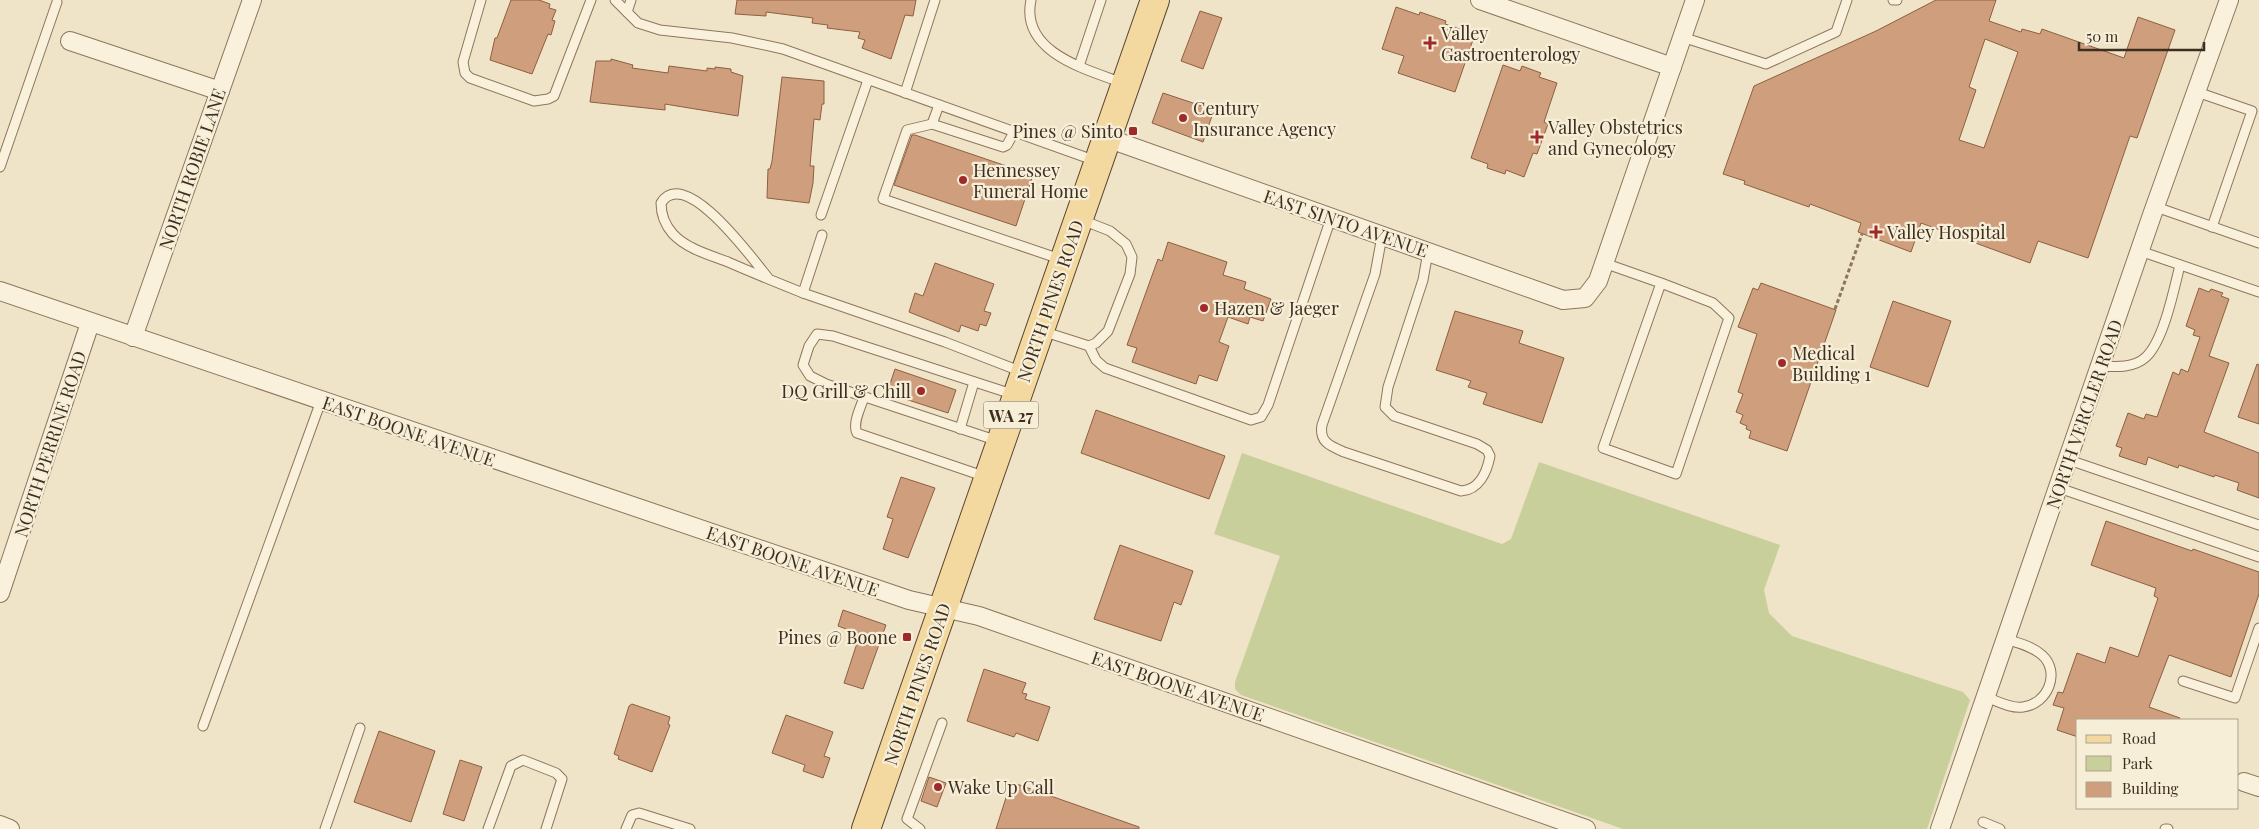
<svg xmlns="http://www.w3.org/2000/svg" width="2259" height="829" font-family="'Playfair Display',serif">
  <rect width="100%" height="100%" fill="#f0e4c8"/>
  <path fill="#c9cf9b" d="M1242,453L1502,544L1511,539L1539,462L1780,545L1764,590L1769,613L1792,636L1963,692L1970,700L1927,829H1623L1241,695L1235,689V682L1280,556L1214,534Z"/>
  <g fill="#cf9f7d" stroke="#8d5f41" fill-rule="evenodd">
    <path d="M511,0H539L550,4L549,8L556,10L552,20L555,21L551,35L548,34L532,74L490,60L495,38H497Z"/>
    <path d="M737,0H916L913,16L905,15L891,59L862,48L865,40L858,38L860,32L827,28L828,25L812,23L813,18L766,12V16L735,14Z"/>
    <path d="M1936,0H1996L1989,21L2021,32L2022,29L2040,34L2042,29L2124,58L2138,17L2175,30L2137,138L2130,136L2088,258L2038,241L2030,263L1921,223L1911,252L1858,232L1861,223L1810,204L1809,207L1744,184L1745,181L1723,174L1754,86L1876,31ZM1985,39L2018,52L1984,148L1959,140L1976,90L1969,87Z"/>
    <path d="M1396,7L1419,15L1420,12L1446,21L1445,24L1475,34L1455,92L1398,73L1404,56L1382,49Z"/>
    <path d="M1200,11L1222,18L1203,69L1181,61Z"/>
    <path d="M611,59L633,65L632,68L668,73L669,66L707,71V68L715,69V67L731,69V72L743,76L738,116L665,104V110L590,102L596,61H611Z"/>
    <path d="M1503,65L1520,71L1522,66L1541,73L1539,77L1557,83L1544,122L1548,124L1537,154L1533,153L1524,177L1506,170L1505,174L1487,168L1488,164L1471,158Z"/>
    <path d="M782,77L824,81V104H822L820,120L814,119L810,166H814L813,183L809,203L767,198L768,169H770L772,161Z"/>
    <path d="M1163,93L1214,110L1203,142L1152,123Z"/>
    <path d="M912,135H915L1033,175L1016,226L894,185Z"/>
    <path d="M1168,242L1227,262L1223,275L1246,282L1244,289L1271,299L1263,321L1250,317L1248,324L1228,317L1219,342L1229,346L1217,381L1199,375L1196,384L1132,362L1137,348L1127,345L1158,259L1162,261Z"/>
    <path d="M935,263L994,284L984,311L991,313L986,326L980,324L978,331L961,325L959,332L909,312L915,293L923,296Z"/>
    <path d="M1761,283L1836,310L1787,451L1749,438L1751,431L1746,429L1747,426L1740,423L1743,415L1736,412L1743,394L1738,392L1757,334L1738,327L1753,288L1758,290Z"/>
    <path d="M2199,288L2209,292L2211,289L2223,293L2221,296L2229,299L2209,356L2229,363L2204,432L2259,453V498L2237,490L2239,483L2215,475L2214,477L2179,465L2178,468L2148,457L2146,465L2119,456L2122,448L2116,446L2128,413L2144,419L2146,414L2157,417L2173,372L2179,375L2181,369L2188,372L2200,337L2193,335L2195,330L2186,326Z"/>
    <path d="M1893,301L1951,321L1928,387L1870,367Z"/>
    <path d="M1455,311L1523,331L1519,343L1564,358L1542,423L1483,404L1487,393L1468,387L1471,381L1436,370Z"/>
    <path d="M2257,364L2259,365V424L2238,417Z"/>
    <path d="M895,369L956,390L948,413L887,393Z"/>
    <path d="M1096,410L1225,456L1209,499L1081,453Z"/>
    <path d="M901,477L935,488L908,558L883,549L893,519L887,517Z"/>
    <path d="M2106,521L2192,551L2193,549L2259,572V594L2231,677L2169,655L2149,707L2180,718L2179,720H2078V737L2057,730L2064,708L2053,705L2058,692L2063,693L2077,653L2105,663L2110,647L2138,657L2158,598L2154,596L2156,588L2091,565Z"/>
    <path d="M1120,545L1193,571L1181,605L1174,602L1161,641L1094,619Z"/>
    <path d="M843,610L886,625L863,689L844,683L860,634L838,626Z"/>
    <path d="M984,669L1026,683L1022,693L1027,694L1025,699L1050,707L1038,741L1016,733L1014,737L967,721Z"/>
    <path d="M632,704L670,717L668,724L670,725L652,772L618,759L619,756L614,754L629,706Z"/>
    <path d="M786,715L833,732L824,756L830,758L823,778L803,771L805,765L772,753Z"/>
    <path d="M379,731L435,751L411,822L354,802Z"/>
    <path d="M460,760L482,767L464,821L443,814Z"/>
    <path d="M929,777L946,783L937,807L921,801Z"/>
    <path d="M1011,782L1139,827V829H996Z"/>
  </g>
  <g fill="none" stroke-linecap="round" stroke-linejoin="round">
    <g stroke="#8d765c" stroke-width="11">
      <g id="lane">
        <path d="M481,0L463,62L465,73L470,78L534,101L548,99L554,96L591,0"/>
        <path d="M615,0L638,23L660,30L732,38L783,49L1096,161"/>
        <path d="M1031,0C1020,52 1085,69 1123,83"/>
        <path d="M1893,0H1897"/>
        <path d="M627,12L631,0"/>
        <path d="M1682,37L1766,64L1836,32L1847,0"/>
        <path d="M1079,66L1101,0"/>
        <path d="M2197,92L2252,111L2212,227"/>
        <path d="M905,93L935,0"/>
        <path d="M932,124L939,105"/>
        <path d="M1014,132L1007,145L1003,147L932,124L907,130L883,199L1060,259"/>
        <path d="M0,167L57,2"/>
        <path d="M2156,207L2259,243"/>
        <path d="M821,215L868,80"/>
        <path d="M822,235L803,293L945,342L1022,372"/>
        <path d="M1382,236L1375,274L1322,425C1319,442 1330,446 1344,452L1461,491C1479,490 1487,472 1490,456L1487,450L1477,444L1394,416L1385,407L1388,387L1423,280L1428,252"/>
        <path d="M2140,251L2259,292"/>
        <path d="M1604,263L1661,283L1603,448L1676,474L1729,318L1713,303L1661,283"/>
        <path d="M769,279C754,261 685,164 661,203C661,214 665,225 673,234C687,249 710,255 728,262C753,273 778,283 803,293"/>
        <path d="M1042,331L1089,346L1096,343L1108,331L1130,274L1132,257L1126,244L1110,231L1082,220"/>
        <path d="M1089,346L1096,360L1105,368L1251,420L1261,417L1268,405L1331,218"/>
        <path d="M2101,366C2117,367 2134,368 2146,357C2164,340 2174,289 2180,265"/>
        <path d="M864,397C861,407 852,423 857,433L986,477"/>
        <path d="M960,429L974,382"/>
        <path d="M998,441L826,384L810,376L803,365L809,346L817,334L833,336L1015,395"/>
        <path d="M2069,460L2259,525"/>
        <path d="M2059,488L2259,557"/>
        <path d="M2183,681L2235,698L2259,628"/>
        <path d="M1986,697C1997,701 2011,709 2023,707C2048,704 2061,672 2042,655C2032,646 2018,643 2006,639"/>
        <path d="M203,726L321,401"/>
        <path d="M1983,822L2000,829"/>
        <path d="M325,829L360,728"/>
        <path d="M488,829L511,766L523,760L556,773L562,779L546,829"/>
        <path d="M626,829L632,815L639,813L690,829"/>
        <path d="M920,829L907,819L942,723"/>
        <path d="M2165,829H2168"/>
      </g>
    </g>
    <g stroke="#8d765c" stroke-width="20">
      <g id="street">
        <path d="M1480,0L1672,67"/>
        <path d="M70,41L220,91"/>
        <path d="M1107,138L1563,300L1585,298L1598,281L1695,0"/>
        <path d="M0,291L909,600L979,616L1586,829"/>
        <path d="M133,337L252,0"/>
        <path d="M0,593L90,323"/>
        <path d="M2244,782L2259,787"/>
        <path d="M0,825L10,829"/>
        <path d="M1940,829L2152,215L2229,0"/>
      </g>
    </g>
    <g stroke="#5b4430" stroke-width="30">
      <path id="primary" d="M866,829L1155,0"/>
    </g>
    <path stroke="#8d765c" stroke-width="3" stroke-dasharray="4 2.5" stroke-linecap="butt" d="M1835,309L1862,234"/>
    <use href="#lane" stroke="#faf1dc" stroke-width="9"/>
    <use href="#street" stroke="#faf1dc" stroke-width="18"/>
    <use href="#primary" stroke="#f3d9a0" stroke-width="28"/>
  </g>
  <g fill="#9e2a2b" stroke="#f7eed8" stroke-width="2">
    <path d="M1427.5 35.5h5v5h5v5h-5v5h-5v-5h-5v-5h5z"/>
    <circle cx="1183" cy="118" r="5"/>
    <rect x="1128" y="126" width="10" height="10" rx="2.5"/>
    <path d="M1534.5 129.5h5v5h5v5h-5v5h-5v-5h-5v-5h5z"/>
    <circle cx="963" cy="180" r="5"/>
    <path d="M1873.5 224.5h5v5h5v5h-5v5h-5v-5h-5v-5h5z"/>
    <circle cx="1204" cy="308" r="5"/>
    <circle cx="1782" cy="363" r="5"/>
    <circle cx="921" cy="391" r="5"/>
    <rect x="902" y="632" width="10" height="10" rx="2.5"/>
    <circle cx="938" cy="787" r="5"/>
  </g>
  <g text-anchor="middle" dominant-baseline="central" stroke-width="4.5" stroke-linejoin="round" paint-order="stroke">
    <rect fill="#f7eed8" stroke="#756857" stroke-width="1" x="983.5" y="401.5" width="55" height="27" rx="4"/>
    <g font-size="16" font-weight="bold" fill="#3d2e20">
      <text x="1011" y="415">WA 27</text>
    </g>
    <g font-size="18" fill="#3d2e20" stroke="#f7eed8" text-anchor="start">
      <text x="1441" y="33">Valley<tspan x="1441" dy="21">Gastroenterology</tspan></text>
      <text x="1193" y="108">Century<tspan x="1193" dy="21">Insurance Agency</tspan></text>
      <text x="1548" y="127">Valley Obstetrics<tspan x="1548" dy="21">and Gynecology</tspan></text>
      <text x="1123" y="131" text-anchor="end">Pines @ Sinto</text>
      <text x="973" y="170">Hennessey<tspan x="973" dy="21">Funeral Home</tspan></text>
      <text x="1887" y="232">Valley Hospital</text>
      <text x="1214" y="308">Hazen &amp; Jaeger</text>
      <text x="1792" y="353">Medical<tspan x="1792" dy="21">Building 1</tspan></text>
      <text x="911" y="391" text-anchor="end">DQ Grill &amp; Chill</text>
      <text x="897" y="637" text-anchor="end">Pines @ Boone</text>
      <text x="948" y="787">Wake Up Call</text>
    </g>
    <g font-size="18" fill="#3d2e20" stroke="#f7eed8">
      <text transform="translate(192 169) rotate(-71)">NORTH ROBIE LANE</text>
      <text transform="translate(1346 223) rotate(19)">EAST SINTO AVENUE</text>
      <text transform="translate(1050 301) rotate(-71)">NORTH PINES ROAD</text>
      <text transform="translate(2084 414) rotate(-71)">NORTH VERCLER ROAD</text>
      <text transform="translate(409 431) rotate(19)">EAST BOONE AVENUE</text>
      <text transform="translate(50 444) rotate(-72)">NORTH PERRINE ROAD</text>
      <text transform="translate(793 561) rotate(19)">EAST BOONE AVENUE</text>
      <text transform="translate(917 684) rotate(-71)">NORTH PINES ROAD</text>
      <text transform="translate(1178 686) rotate(19)">EAST BOONE AVENUE</text>
    </g>
  </g>
  <rect x="2076" y="719" width="162" height="90" fill="#f7eed8" stroke="#ada18e"/>
  <rect x="2086" y="735" width="25" height="8" fill="#f3d9a0" stroke="#ada18e"/>
  <text x="2122" y="744" font-size="15" fill="#3d2e20">Road</text>
  <rect x="2086" y="756" width="25" height="15" fill="#c9cf9b" stroke="#ada18e"/>
  <text x="2122" y="769" font-size="15" fill="#3d2e20">Park</text>
  <rect x="2086" y="782" width="25" height="15" fill="#cf9f7d" stroke="#ada18e"/>
  <text x="2122" y="794" font-size="15" fill="#3d2e20">Building</text>
  <path d="M2079 42v8h125v-8" fill="none" stroke="#3d2e20" stroke-width="2.5"/>
  <text x="2086" y="42" font-size="15" fill="#3d2e20" stroke="#f7eed8" stroke-width="4" paint-order="stroke">50 m</text>
</svg>
